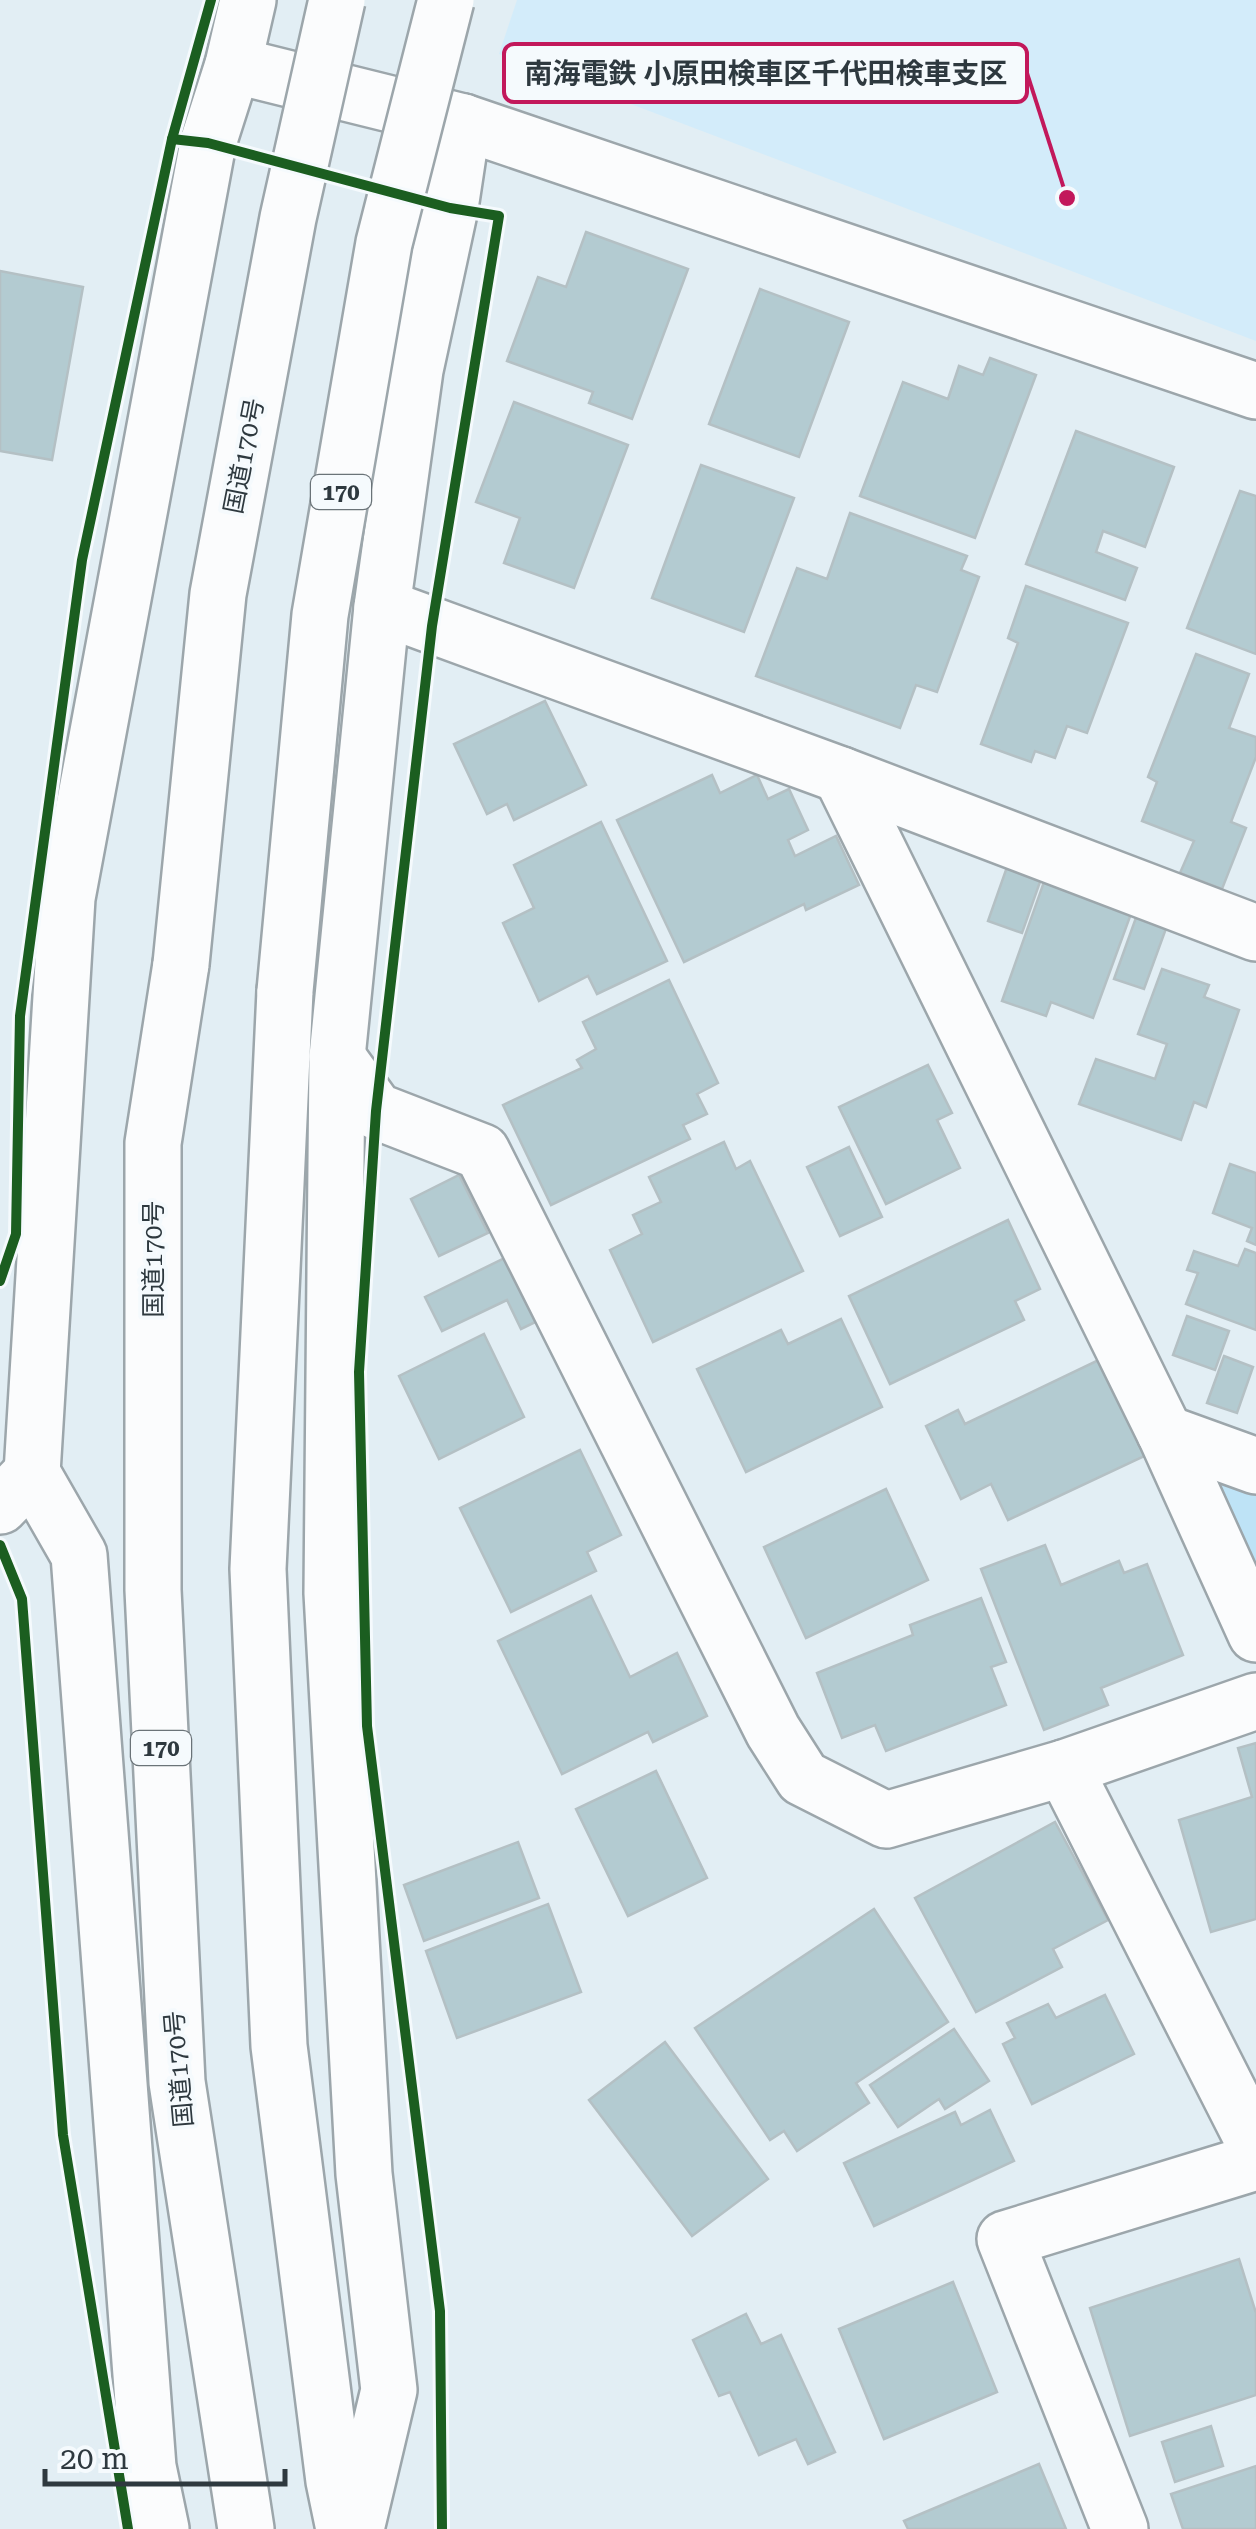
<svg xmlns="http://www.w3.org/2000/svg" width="1256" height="2529" font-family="'Roboto Serif','Noto Sans JP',serif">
  <rect width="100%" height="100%" fill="#e2eef4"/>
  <path fill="#d3ecfa" d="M517,0H1256V341L499,54Z"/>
  <path fill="#bee3f6" d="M1208,1464L1256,1481V1603Z"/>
  <g fill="#b3cbd1" stroke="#b4c0c4" stroke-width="2.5">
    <path d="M586,232L688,269L632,419L589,403L593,392L507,361L538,277L566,287Z"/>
    <path d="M0,271L83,287L52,460L0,451Z"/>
    <path d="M760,289L849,322L799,457L709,424Z"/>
    <path d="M990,358L1036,375L975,538L860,496L903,382L948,399L959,366L983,375Z"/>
    <path d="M514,402L628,445L574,588L504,563L520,518L476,502Z"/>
    <path d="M1076,431L1174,467L1145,547L1103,531L1096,552L1137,568L1125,600L1026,564Z"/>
    <path d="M701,465L794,498L744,632L652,598Z"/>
    <path d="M1240,491L1256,496V654L1187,628Z"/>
    <path d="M850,513L967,556L961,570L979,577L937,692L916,685L900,728L756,676L797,568L827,579Z"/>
    <path d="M1026,586L1128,623L1087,733L1067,726L1055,758L1035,751L1031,762L981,744L1018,643L1008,638Z"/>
    <path d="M1196,654L1249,674L1229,728L1256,737V757L1231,822L1246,828L1222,889L1180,873L1194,841L1142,821L1157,782L1148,777Z"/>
    <path d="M545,701L586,785L514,820L507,804L487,814L454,744Z"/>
    <path d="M712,775L720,793L757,775L768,799L789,789L808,830L788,840L795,856L836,836L859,885L806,910L804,904L684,962L617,820Z"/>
    <path d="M601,822L667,961L597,994L588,976L539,1001L503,923L534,908L514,865Z"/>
    <path d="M1007,867L1041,879L1022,933L988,921Z"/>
    <path d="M1045,879L1132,911L1093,1018L1051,1002L1046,1016L1002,1001Z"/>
    <path d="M1138,912L1168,923L1144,989L1114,979Z"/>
    <path d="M1162,969L1209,985L1204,997L1239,1010L1206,1107L1194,1102L1181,1140L1079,1104L1096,1059L1155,1079L1167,1044L1138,1034Z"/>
    <path d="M669,980L718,1083L697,1094L707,1114L683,1125L690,1139L551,1205L503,1105L582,1068L577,1060L596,1049L583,1022Z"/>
    <path d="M928,1065L952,1113L937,1120L960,1168L886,1204L839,1107Z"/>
    <path d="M724,1142L736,1169L750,1161L803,1271L653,1342L610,1250L642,1234L633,1215L661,1202L649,1177Z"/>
    <path d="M849,1147L882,1217L840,1236L807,1167Z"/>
    <path d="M1230,1164L1256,1173V1245L1247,1241L1252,1228L1213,1213Z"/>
    <path d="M459,1175L488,1233L439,1256L411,1199Z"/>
    <path d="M1008,1220L1040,1289L1015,1301L1024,1320L890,1384L849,1296Z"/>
    <path d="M1245,1249L1256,1253V1330L1186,1304L1198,1273L1187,1270L1194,1251L1238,1266Z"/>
    <path d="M519,1251L550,1315L521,1329L507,1300L442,1331L425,1297Z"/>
    <path d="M1187,1316L1229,1331L1215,1370L1173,1355Z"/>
    <path d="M841,1319L882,1407L746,1472L697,1369L781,1330L788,1344Z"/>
    <path d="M484,1334L524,1417L439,1459L399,1376Z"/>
    <path d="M1224,1356L1253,1367L1237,1413L1207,1403Z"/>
    <path d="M1105,1357L1151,1453L1008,1520L991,1484L961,1499L926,1426L958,1410L965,1424Z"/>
    <path d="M580,1450L621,1535L587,1552L596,1571L511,1612L460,1508Z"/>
    <path d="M886,1489L928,1580L806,1638L764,1547Z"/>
    <path d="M1045,1545L1061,1585L1119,1561L1124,1573L1147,1564L1183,1655L1101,1688L1108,1705L1044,1730L981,1569Z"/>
    <path d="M591,1596L630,1677L677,1653L707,1716L653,1742L648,1732L562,1774L498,1641Z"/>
    <path d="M981,1598L1006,1662L991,1667L1006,1705L886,1751L875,1725L842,1738L817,1673L913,1635L910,1625Z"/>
    <path d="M1256,1743V1919L1211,1932L1179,1820L1252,1797L1238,1748Z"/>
    <path d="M656,1771L707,1878L628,1916L576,1809Z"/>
    <path d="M1055,1822L1108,1920L1053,1949L1062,1967L976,2012L915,1898Z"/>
    <path d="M518,1842L539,1898L424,1941L404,1885Z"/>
    <path d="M548,1904L581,1992L457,2038L426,1951Z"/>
    <path d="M874,1909L948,2022L856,2083L869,2103L797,2151L784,2131L770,2140L695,2028Z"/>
    <path d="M1105,1995L1134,2054L1032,2104L1003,2044L1015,2038L1007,2023L1048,2004L1056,2018Z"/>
    <path d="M954,2029L989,2081L945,2109L939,2099L898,2127L870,2085Z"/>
    <path d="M665,2042L768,2179L692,2236L589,2100Z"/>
    <path d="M990,2110L1014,2161L874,2226L844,2163L955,2112L961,2125Z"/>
    <path d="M1239,2259L1256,2313V2395L1130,2436L1090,2308Z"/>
    <path d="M953,2282L997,2392L884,2439L839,2329Z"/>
    <path d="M746,2314L761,2344L781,2335L835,2452L808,2464L796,2439L759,2455L730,2392L719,2396L693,2340Z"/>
    <path d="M1211,2426L1223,2466L1175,2482L1162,2442Z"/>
    <path d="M1039,2464L1066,2529H908L904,2521Z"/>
    <path d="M1256,2466V2529H1183L1171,2494Z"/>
  </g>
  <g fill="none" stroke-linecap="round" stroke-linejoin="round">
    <g stroke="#9ca6ab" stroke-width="60">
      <g id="street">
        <path d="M233,65L463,122L1256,391"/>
        <path d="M382,607L841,775L1256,933"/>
        <path d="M841,775L1165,1433L1256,1634"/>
        <path d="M337,1057L376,1111L482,1152L773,1731L803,1778L886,1820L1064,1768L1256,1701"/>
        <path d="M1165,1433L1256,1466"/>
        <path d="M0,1506L32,1473"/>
        <path d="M1064,1768L1256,2146"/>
        <path d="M161,2529L148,2467L79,1555L32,1473L67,898L208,143L233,65L248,0"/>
        <path d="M356,2529L389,2390L364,2174L332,1593L337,1057L382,607L415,370L450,208L463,122"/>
        <path d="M1120,2529L1005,2239L1256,2162"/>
      </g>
    </g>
    <g stroke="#9ca6ab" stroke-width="60">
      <g id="highway">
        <path d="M181,964L153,1143V1590L177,2082L246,2529"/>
        <path d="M285,991L258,1569L279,2046L334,2481L344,2529"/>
      </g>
    </g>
    <use href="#street" stroke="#fbfcfd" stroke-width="55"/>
    <use href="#highway" stroke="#fbfcfd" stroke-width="55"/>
    <g stroke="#9ca6ab" stroke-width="60" stroke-linecap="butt">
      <g id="highway-bridge">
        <path d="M181,964L218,594L288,218L337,0"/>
        <path d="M285,991L320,615L384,243L446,0"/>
      </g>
    </g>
    <use href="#highway-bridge" stroke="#fbfcfd" stroke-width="55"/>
    <g stroke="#f5fafd" stroke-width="16">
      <g id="cycleway">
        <path d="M172,139L208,143L450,208L499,216L432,626L376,1111L359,1372L367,1726L440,2311L442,2529"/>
        <path d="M0,1281L16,1234L20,1016L82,560L172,139L211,0"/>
        <path d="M0,1545L22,1599L63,2135L128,2529"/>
      </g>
    </g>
    <use href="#cycleway" stroke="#1b5e20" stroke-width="10"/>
  </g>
  <g text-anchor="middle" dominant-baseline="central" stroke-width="8" stroke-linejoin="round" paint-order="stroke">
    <g fill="#f5fafd" stroke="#6a7378" stroke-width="2.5">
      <rect x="311" y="475" width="60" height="34" rx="8"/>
      <rect x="131" y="1731" width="60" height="34" rx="8"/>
    </g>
    <g font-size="22" font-weight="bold" fill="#2e393f">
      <text x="341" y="492">170</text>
      <text x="161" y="1748">170</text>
    </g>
    <g font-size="25" fill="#2e393f" stroke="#f5fafd">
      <text transform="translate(244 456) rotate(-79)">国道170号</text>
      <text transform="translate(153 1259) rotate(-90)">国道170号</text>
      <text transform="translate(179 2069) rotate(-95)">国道170号</text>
    </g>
  </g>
  <path fill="none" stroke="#c2185b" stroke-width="4" d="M1067 198L1027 73"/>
  <circle fill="#c2185b" stroke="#f5fafd" stroke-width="4" cx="1067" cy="198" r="10"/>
  <rect fill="#f5fafd" stroke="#c2185b" stroke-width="4" x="504" y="44" width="523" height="58" rx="10"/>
  <g font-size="28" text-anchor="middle" font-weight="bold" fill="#2e393f">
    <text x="766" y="83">南海電鉄 小原田検車区千代田検車支区</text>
  </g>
  <path d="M45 2469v15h240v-15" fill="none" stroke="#2e393f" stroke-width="5"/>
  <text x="60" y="2469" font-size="30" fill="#2e393f" stroke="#f5fafd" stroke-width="8" paint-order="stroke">20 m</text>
</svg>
